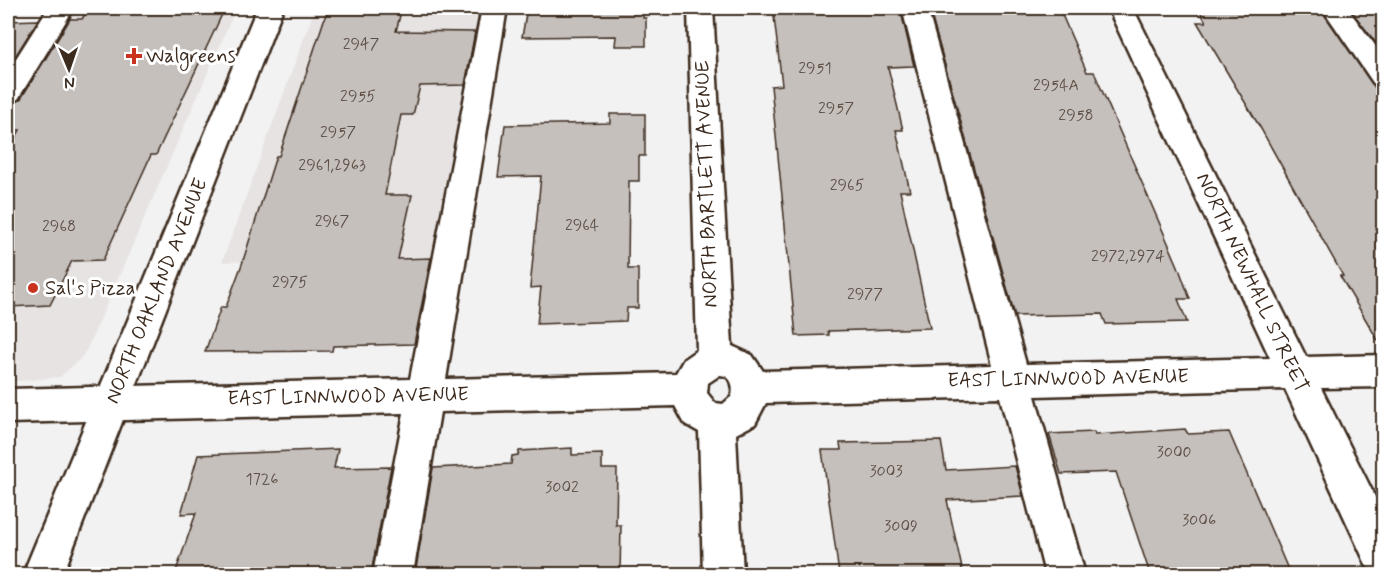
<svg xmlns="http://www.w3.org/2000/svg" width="1391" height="582" font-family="Mynerve,sans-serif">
  <rect width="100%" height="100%" fill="#f3f2f2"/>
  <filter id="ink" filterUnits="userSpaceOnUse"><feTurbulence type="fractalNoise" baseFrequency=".0167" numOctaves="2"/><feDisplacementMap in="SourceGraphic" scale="12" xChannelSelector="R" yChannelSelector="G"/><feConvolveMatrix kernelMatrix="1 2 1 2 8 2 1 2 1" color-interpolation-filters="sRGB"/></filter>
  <g filter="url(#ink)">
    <g fill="#e6e3e2">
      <path d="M69,8H236L89,345L81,358L60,377L8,382V106Z"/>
      <path d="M315,8H483L438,257L222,262Z"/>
    </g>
    <g fill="#c6c0bd" stroke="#3b2a1e" stroke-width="1.5">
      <path d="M89,8H225L156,155H151L103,260L72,261L50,305L8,307V151L20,130H8V104L20,100L70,19H82Z"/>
      <path d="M328,8H402L396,31L475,32L465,85L420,86L413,115H401L385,195H412L398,259L431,258L414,344L333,346L332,351L205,352L221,307H226L242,264L276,156H279Z"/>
      <path d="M527,8H643V18H646V46H615L616,36L522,37Z"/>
      <path d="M773,8H900L914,66L888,67L903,130H896L910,191H900L930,328L828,331L829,335L796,336L771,86L782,85Z"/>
      <path d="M929,8H1059L1086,70L1087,72H1094L1178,266L1190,299H1178L1187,322L1106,324L1102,314L1015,316Z"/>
      <path d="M1198,8H1320L1383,99V349L1340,276H1343L1261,129L1197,22H1206Z"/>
      <path d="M1349,8H1383V47H1379Z"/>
      <path d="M38,20L8,68V21Z"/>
      <path d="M610,114H645V156H639V181H629L628,269H638V308H627L626,321L537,324L541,287L530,288L541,176L498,177L505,125L610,123Z"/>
      <path d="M1185,429L1188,434L1229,432L1290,574H1150L1116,472L1061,474L1049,434L1094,432L1095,435Z"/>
      <path d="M941,441L946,470L1015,466L1023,496L947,500L963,573L839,574L822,450H841L840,443Z"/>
      <path d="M572,448V455L602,454V469H617L616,525H621L620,574H415L433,468L511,464L512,456L518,455L519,451Z"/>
      <path d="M338,449L334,468L391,467L371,574H175L196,513L181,514L198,455Z"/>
    </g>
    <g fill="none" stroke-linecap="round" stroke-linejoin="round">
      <g stroke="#3b2a1e" stroke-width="5">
        <g id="minor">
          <path d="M48,8H74L18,99L8,102V71Z"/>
          <path d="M482,8H507L446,379L676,373L684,359L697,350L688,8H713L732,346L752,355L763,371L992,365L902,8H927L1026,364L1270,358L1108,8H1133L1306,357L1384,355V387L1321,388L1384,515V574L1370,573L1285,389L1035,396L1085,574H1045L1000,397L766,403L755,424L736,434L743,574H703L699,432L685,424L675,406L440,412L413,574H373L404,413L8,423V389L410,379ZM720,375C732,376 734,386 732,396L723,404L715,403L707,393L708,383Z"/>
          <path d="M1322,8H1347L1384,57V86L1374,84Z"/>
        </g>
      </g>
      <g stroke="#3b2a1e" stroke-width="5">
        <path id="major" d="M257,8H283L63,574H23Z"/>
      </g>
      <use href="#minor" fill="#fff" fill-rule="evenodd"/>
      <use href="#major" fill="#fff" fill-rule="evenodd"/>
    </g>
  </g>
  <g fill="#c8321e" stroke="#fff" stroke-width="2">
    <path d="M131 47h6v6h6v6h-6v6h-6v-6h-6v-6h6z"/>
    <circle cx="33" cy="288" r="6"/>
  </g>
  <g text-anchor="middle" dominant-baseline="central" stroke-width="6" stroke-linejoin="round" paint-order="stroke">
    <g font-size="16" fill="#5e5046">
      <text x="361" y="44">2947</text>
      <text x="815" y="68">2951</text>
      <text x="1056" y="85">2954A</text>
      <text x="358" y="96">2955</text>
      <text x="836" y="108">2957</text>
      <text x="1076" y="115">2958</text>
      <text x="338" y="132">2957</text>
      <text x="332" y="165">2961,2963</text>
      <text x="847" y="185">2965</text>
      <text x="332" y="221">2967</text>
      <text x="582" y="225">2964</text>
      <text x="59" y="226">2968</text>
      <text x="1128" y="256">2972,2974</text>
      <text x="290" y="282">2975</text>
      <text x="865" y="294">2977</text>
      <text x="1174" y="452">3000</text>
      <text x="886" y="471">3003</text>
      <text x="262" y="479">1726</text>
      <text x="562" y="487">3002</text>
      <text x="1199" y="520">3006</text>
      <text x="901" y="526">3009</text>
    </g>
    <g font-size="20" fill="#3b2a1e" stroke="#fff" text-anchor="start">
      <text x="146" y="56">Walgreens</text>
      <text x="45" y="288">Sal's Pizza</text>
    </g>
    <g font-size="20" fill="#3b2a1e" stroke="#fff">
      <text transform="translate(707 184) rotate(-92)">NORTH BARTLETT AVENUE</text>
      <text transform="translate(1252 283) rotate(65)">NORTH NEWHALL STREET</text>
      <text transform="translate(157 291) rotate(-68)">NORTH OAKLAND AVENUE</text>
      <text transform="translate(1068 379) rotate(-1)">EAST LINNWOOD AVENUE</text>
      <text transform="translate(348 397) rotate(-1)">EAST LINNWOOD AVENUE</text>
    </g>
  </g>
  <rect width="1391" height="582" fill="none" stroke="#fff" stroke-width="30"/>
  <rect x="15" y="15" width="1361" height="552" fill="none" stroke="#3b2a1e" stroke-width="2" filter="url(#ink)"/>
  <g transform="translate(69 69) rotate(178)" stroke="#ffffff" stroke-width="4.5" paint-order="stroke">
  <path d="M0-4.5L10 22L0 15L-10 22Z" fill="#3b2a1e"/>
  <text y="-9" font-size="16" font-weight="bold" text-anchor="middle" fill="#3b2a1e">N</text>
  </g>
</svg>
